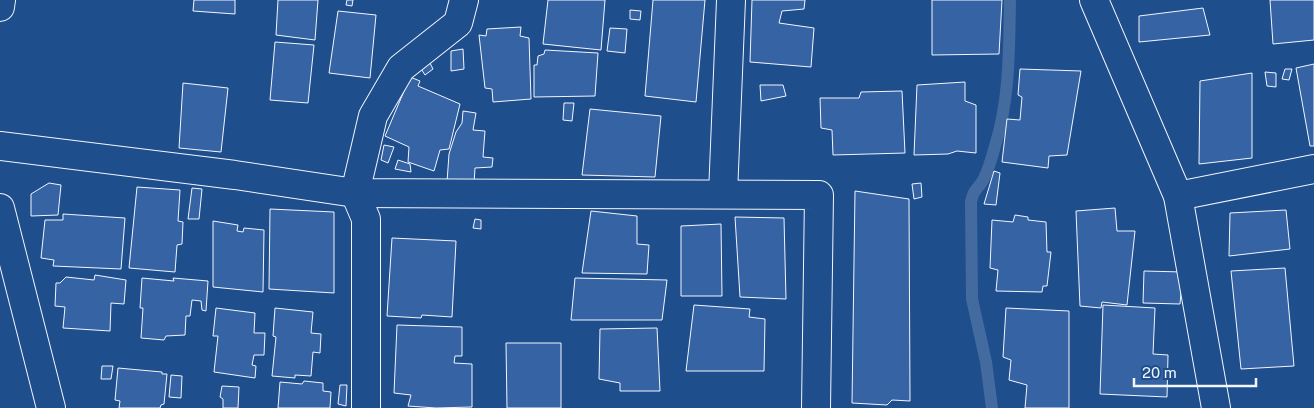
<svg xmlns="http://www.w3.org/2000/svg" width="1314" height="408" font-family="'Public Sans',sans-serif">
  <rect width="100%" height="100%" fill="#1f4e8c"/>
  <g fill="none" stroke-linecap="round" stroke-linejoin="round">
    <path stroke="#446ba0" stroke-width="12" d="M992,408L986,362L972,299L971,202C974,189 975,192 982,182C988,172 992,157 995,146C1010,99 1009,48 1010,0"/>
  </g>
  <g fill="#3563a3" stroke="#f2f6ff">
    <path d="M194,0H235V14L193,11Z"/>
    <path d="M278,0H318L315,40L276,35Z"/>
    <path d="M347,0H353L352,6L346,5Z"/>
    <path d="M548,0H605L601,50L543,44Z"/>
    <path d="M653,0H705L696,102L645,96Z"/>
    <path d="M752,0H805L804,9L782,11L779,23L814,28L811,67L750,62Z"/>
    <path d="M932,0H1002L999,54L932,55Z"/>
    <path d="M1270,0H1314V40L1273,44Z"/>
    <path d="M1203,8L1210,35L1139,42V16Z"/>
    <path d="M630,10L641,11L640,20L630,19Z"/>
    <path d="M338,11L376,15L370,78L329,73Z"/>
    <path d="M521,27L520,36L529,38L531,99L493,102L492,89L485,88L479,35L486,36L487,29Z"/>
    <path d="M610,28L627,29L625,53L607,51Z"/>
    <path d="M275,42L314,45L308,103L270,100Z"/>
    <path d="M463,49L464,69L451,71V51Z"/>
    <path d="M545,50L598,53L595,96L534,97V65H537L538,56L544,54Z"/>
    <path d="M428,59L433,69L425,75L420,67Z"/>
    <path d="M1314,64V146H1310L1296,68Z"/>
    <path d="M1020,69L1081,71L1067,155L1049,156L1048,168L1002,162L1007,119L1020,120L1022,97L1018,95Z"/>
    <path d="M1285,69H1292L1289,80L1282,79Z"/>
    <path d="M1265,72L1276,73V87L1267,86Z"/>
    <path d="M1252,73V158L1199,164L1200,81Z"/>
    <path d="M410,77L420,81L418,86L460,104L449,149L440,150L434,171L408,162L409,147L385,136Z"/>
    <path d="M965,82V101L976,105V153L957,151L948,154L914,155L917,85Z"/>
    <path d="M183,83L228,88L221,152L179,148Z"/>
    <path d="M760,85H783L786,96L761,101Z"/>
    <path d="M902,91L905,153L833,155L832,130L821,128L820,98H859L861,92Z"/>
    <path d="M564,103H574L572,121L563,120Z"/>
    <path d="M590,109L661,116L655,177L582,175Z"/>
    <path d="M463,111L476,113L473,130L485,131L483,157L493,158L492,167L475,168L474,184L447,182L449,154L456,132L462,123Z"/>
    <path d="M384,145L394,147L388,163L381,160Z"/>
    <path d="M398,160L410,164L411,172L395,169Z"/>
    <path d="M994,171L1000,173L996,205L984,204Z"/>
    <path d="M49,183L61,185L58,215L31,216V194Z"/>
    <path d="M921,183L922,197L914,199L912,184Z"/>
    <path d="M137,187L180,190L178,221L183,222L182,244L177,245L175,272L129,268Z"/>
    <path d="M192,188L202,189L199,219H188Z"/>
    <path d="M855,191L909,199L910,401L892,400L887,405L852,403Z"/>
    <path d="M1115,208L1117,231H1135L1127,305L1102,302L1101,308L1080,306L1076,211Z"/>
    <path d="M270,209L334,212V293L269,289Z"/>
    <path d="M1286,210L1290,249L1229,256L1230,213Z"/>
    <path d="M591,211L637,216V244L649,245L647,274L582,273Z"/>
    <path d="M63,214L125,218L121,269L53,266L54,260L41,258L45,220H63Z"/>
    <path d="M1015,215L1028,217V220L1046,222L1047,252H1051L1047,286H1043L1042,292L996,291L998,270L990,268L992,220L1013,222Z"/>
    <path d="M735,217L784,218L786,299L740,297Z"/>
    <path d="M475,219L481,220V229L473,228Z"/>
    <path d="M213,221L238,225L237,231L243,232L244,228L264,230L263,292L213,287Z"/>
    <path d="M721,224L722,296H681V226Z"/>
    <path d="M392,238L456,241L452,317L422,315L421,318L387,316Z"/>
    <path d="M1285,268L1294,366L1241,369L1231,271Z"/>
    <path d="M1144,271L1183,272L1180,304L1143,303Z"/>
    <path d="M95,275L126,280L124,304L111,303L110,331L63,328L65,307L55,306L56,283H60L66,277L94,280Z"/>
    <path d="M142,278L174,281L173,278L208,281L206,311L202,310L201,301L192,300L190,316H186L185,335L166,336L164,340L141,338L143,308H140Z"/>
    <path d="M575,278L667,280L662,320H571Z"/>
    <path d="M694,305L750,309L749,317L765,319L764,371H686Z"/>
    <path d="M1103,305L1155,308L1153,354L1168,355L1167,397L1100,394Z"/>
    <path d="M216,308L255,313L254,333H265L264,355H254L252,365L256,366L255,378L214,372L218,336H213Z"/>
    <path d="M275,308L313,312L311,333L321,334L320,353L313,352L311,376L295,375V378L272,376L276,337L273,336Z"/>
    <path d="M1006,308L1069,311V408H1025L1027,385L1009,380L1011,360L1003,357Z"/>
    <path d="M397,325L462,327V356H455L454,363L472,364V407L436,408L408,406L411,395L394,393Z"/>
    <path d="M657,328L660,391H620V383L599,379L600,329Z"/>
    <path d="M506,343H561V408H507Z"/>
    <path d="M102,366H113L111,379H101Z"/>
    <path d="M118,368L162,372V374H167L164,404L161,405L160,408H119L120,401L115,400Z"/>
    <path d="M171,375L182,376L181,398L169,397Z"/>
    <path d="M304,381L323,383V391L331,392L330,408H278L280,382L302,384Z"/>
    <path d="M340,385H347L346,406L338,404Z"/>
    <path d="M222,386L239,387L238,408H223V399L220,397Z"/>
  </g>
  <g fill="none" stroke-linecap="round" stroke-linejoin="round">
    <g stroke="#f2f6ff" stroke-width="30">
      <g id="minor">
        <path d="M1094,0L1178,196L1216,408"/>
        <path d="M0,7L1,0"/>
        <path d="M0,146L235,175L355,193L819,195L816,408"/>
        <path d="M723,194L731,0"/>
        <path d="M1178,196L1314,169"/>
        <path d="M0,208L51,408"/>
        <path d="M366,408V219L355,193L373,116L401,68L458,23L464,0"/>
      </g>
    </g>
    <use href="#minor" stroke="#1f4e8c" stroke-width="28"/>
  </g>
  <path d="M1134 378v8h122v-8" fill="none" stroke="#f2f6ff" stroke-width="2.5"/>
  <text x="1142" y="378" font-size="15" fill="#f2f6ff" stroke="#1f4e8c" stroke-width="4" paint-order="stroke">20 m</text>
</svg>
